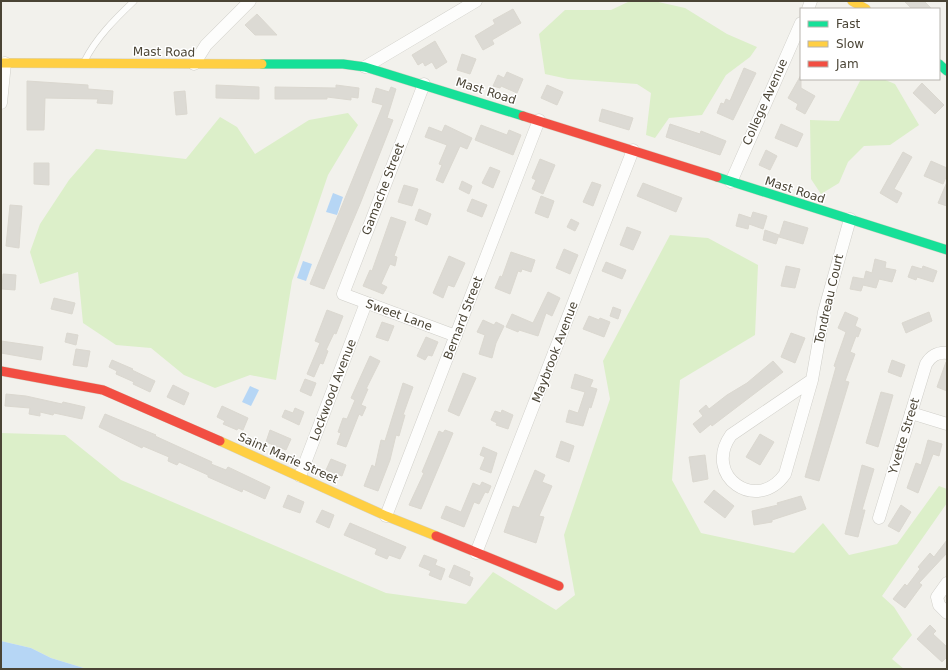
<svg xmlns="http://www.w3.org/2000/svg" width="948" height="670" font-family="'DejaVu Sans',sans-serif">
  <rect width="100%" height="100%" fill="#f2f1ec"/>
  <g fill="#dcefc9">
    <path d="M630,1H654L685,8L727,34L757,47L750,57L726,75L702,115L669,118L655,138L646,135L651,93L637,84L568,79L545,74L539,34L565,10H611Z"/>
    <path d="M861,79H883L895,84L919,125L890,145L864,146L848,162L839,183L821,194L811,179L810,120L839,121Z"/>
    <path d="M348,113L358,125L328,175L292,281L276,380L250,375L215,388L184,375L151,348L116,345L83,323L78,272L40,284L30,252L40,224L69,180L96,149L186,159L220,117L237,127L255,154L309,120Z"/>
    <path d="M670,235L708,238L758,265L755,335L680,380L672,480L701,533L794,553L823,523L849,555L897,544L939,486L947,489V503L882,596L894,607L912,635L892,659L904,669H87L51,658L31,648L1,641V433L65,435L121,480L386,593L466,604L493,572L556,610L575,595L564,535L610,399L603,361Z"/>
  </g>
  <g fill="#b6d6f5">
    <path d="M333,193L343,197L337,215L326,212Z"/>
    <path d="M303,261L312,264L306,281L297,278Z"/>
    <path d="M250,386L259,390L251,406L242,402Z"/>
    <path d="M1,641L31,648L51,658L87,669L1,668Z"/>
  </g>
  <g fill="#dcdad4" stroke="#dbd8d0">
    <path d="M904,1H924L932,9H912Z"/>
    <path d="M513,9L521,23L492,40L494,44L483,50L475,36L495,24L493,20Z"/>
    <path d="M257,14L277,35H255L245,25Z"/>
    <path d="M435,41L447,62L436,69L432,62L425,66L423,62L418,65L412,55Z"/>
    <path d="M462,54L476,59L470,74L457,70Z"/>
    <path d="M744,68L756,73L733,120L717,113L721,103L724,104L726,99L730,101Z"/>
    <path d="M507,72L523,79L517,93L501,86L500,88L493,86L498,75L504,78Z"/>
    <path d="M801,75V88L815,96L805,114L796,109L798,104L788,98Z"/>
    <path d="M27,81L88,85V89L113,91L112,104L97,103L98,99L45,98L44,130H27Z"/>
    <path d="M922,83L944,105L935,114L913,93Z"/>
    <path d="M216,85L259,87V99L216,98Z"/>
    <path d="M336,85L359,88L358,98L351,97V100L327,97V99H275V87L336,88Z"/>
    <path d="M547,85L563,92L557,105L541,98Z"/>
    <path d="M391,87L396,89L387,118L393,120L360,204L324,289L310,284L383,105L372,102L376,88L389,92Z"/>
    <path d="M185,91L187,114L176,115L174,92Z"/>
    <path d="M602,109L633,118L629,130L599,121Z"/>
    <path d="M670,124L700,134L701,131L726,141L720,155L666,137Z"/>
    <path d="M781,124L803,134L797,147L775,138Z"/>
    <path d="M445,125L472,138L467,149L460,146L443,183L436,180L442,165L439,164L447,145L425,137L429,127L442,132Z"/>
    <path d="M481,125L507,135L509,130L521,135L513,155L475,140Z"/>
    <path d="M766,150L777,156L770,170L759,165Z"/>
    <path d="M903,152L912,157L894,189L902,193L897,203L880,193Z"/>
    <path d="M540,159L555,165L543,194L532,189L536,180L532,178Z"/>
    <path d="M931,161L947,168V175L943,184L924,176Z"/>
    <path d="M34,163H49V185L34,184Z"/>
    <path d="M490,167L500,171L493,188L482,183Z"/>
    <path d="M462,181L472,186L469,194L459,189Z"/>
    <path d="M592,182L601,185L593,206L583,202Z"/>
    <path d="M947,182V206L938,203Z"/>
    <path d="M643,183L682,198L676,212L637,196Z"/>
    <path d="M404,185L418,189L412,206L398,202Z"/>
    <path d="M541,196L554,201L548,218L535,213Z"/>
    <path d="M472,199L487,205L482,217L467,211Z"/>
    <path d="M10,205L22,206L19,248L6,246Z"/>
    <path d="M419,209L431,214L427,225L415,220Z"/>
    <path d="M753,212L767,216L763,229L749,224L748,229L736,226L739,214L751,218Z"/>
    <path d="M391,217L406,222L394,256L397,257L395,266L390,264L381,284L387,287L383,294L363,286L370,270L372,271Z"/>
    <path d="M571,219L579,223L575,231L567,227Z"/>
    <path d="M784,221L808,228L803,244L779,237Z"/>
    <path d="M627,227L641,232L633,250L620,245Z"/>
    <path d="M765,230L779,235L776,244L763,240Z"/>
    <path d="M564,249L578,255L570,274L556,268Z"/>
    <path d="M511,252L535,260L531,272L522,269L521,272L518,271L510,294L495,288L500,276L502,277Z"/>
    <path d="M449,256L465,263L454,287L448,285L443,298L433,293Z"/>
    <path d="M875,259L886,262L885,268L896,270L892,282L879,279L876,288L863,285L861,291L850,289L853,277L864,279L866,271L872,273Z"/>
    <path d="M606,262L626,270L622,279L602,271Z"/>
    <path d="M786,266L800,269L795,288L781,286Z"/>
    <path d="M912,266L922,269L923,266L937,271L933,282L917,277L916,280L908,277Z"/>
    <path d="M3,274L16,275L15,290L2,289Z"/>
    <path d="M548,292L560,298L552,316L546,313L538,336L519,330L518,332L506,327L512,314L533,323Z"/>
    <path d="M54,298L75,303L72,314L51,309Z"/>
    <path d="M613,307L621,310L618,319L610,316Z"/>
    <path d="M327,310L343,316L336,334L334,333L326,350L328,351L323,364L320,363L314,377L307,374L320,343L315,341Z"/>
    <path d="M845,312L858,318L855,326L861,329L858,337L856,336L850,352L855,354L845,381L849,382L819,481L805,477L836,367L834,366L846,332L838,328Z"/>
    <path d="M929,312L932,321L906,333L902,323Z"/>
    <path d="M589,316L599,320L600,318L610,322L604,337L583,329Z"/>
    <path d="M483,320L494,325L496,322L504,326L496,343L492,358L479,354L485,335L477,332Z"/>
    <path d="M382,322L394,326L388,341L376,337Z"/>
    <path d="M67,333L78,335L76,345L65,342Z"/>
    <path d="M791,333L805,338L795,363L781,357Z"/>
    <path d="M426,337L438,342L432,356L428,355L425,360L417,356Z"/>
    <path d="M1,341L43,347L41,360L1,353Z"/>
    <path d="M76,349L90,351L87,367L73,365Z"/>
    <path d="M370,356L380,361L366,389H368L361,405L366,407L362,416L359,414L346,447L337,444L341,433L338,432L343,418L347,419L355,400L351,398Z"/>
    <path d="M112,360L133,369L132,370L155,381L150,392L133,384L134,382L116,374L117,371L109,367Z"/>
    <path d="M892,360L905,365L901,377L888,372Z"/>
    <path d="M773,361L783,372L712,426L711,424L700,433L693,424L703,416L699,411L706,405L709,409L727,395L747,383Z"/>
    <path d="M946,362H947V391L937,387Z"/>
    <path d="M463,373L476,378L459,416L448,411Z"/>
    <path d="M575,374L593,380L590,387L597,389L591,408L589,407L583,426L566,422L569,410L578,413L585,392L571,388Z"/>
    <path d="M305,379L316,383L311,396L300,391Z"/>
    <path d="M403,383L413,387L403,415H405L399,436L396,435L390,460L378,491L364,486L372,465L375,467L381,440L385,441Z"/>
    <path d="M173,385L189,393L184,405L167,397Z"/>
    <path d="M881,392L893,395L878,447L866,443Z"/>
    <path d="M6,394L26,396L62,404L63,402L85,407L82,419L54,413L53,415L40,412V416L29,414L30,408L5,406Z"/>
    <path d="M222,406L248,418L243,430L238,428L237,430L223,424L225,421L217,417Z"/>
    <path d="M295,408L304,412L299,425L282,417L285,410L293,413Z"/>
    <path d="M502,410L513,415L508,429L496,425L497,423L491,420L495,411L501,413Z"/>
    <path d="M105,414L156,435L155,436L212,462L211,464L226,470L228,467L270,487L265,499L243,489L242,492L208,477V475L179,462L177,465L168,461L169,457L143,446L142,448L99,427Z"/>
    <path d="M270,430L291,439L286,450L266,442Z"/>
    <path d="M445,430L453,433L421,509L409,505L424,473L422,472L439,431L443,433Z"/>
    <path d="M760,434L774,442L760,465L746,457Z"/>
    <path d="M928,440L942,444L939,456L933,454L918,493L907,488L916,463L921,465Z"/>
    <path d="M561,441L574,446L569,462L556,457Z"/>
    <path d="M483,447L497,453L491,473L480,469L485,457L480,455Z"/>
    <path d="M705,455L708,479L693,482L689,457Z"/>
    <path d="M331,459L346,465L342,476L326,470Z"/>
    <path d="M862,465L874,469L862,510H865L858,537L845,534Z"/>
    <path d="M535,470L545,475L542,482L552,486L539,516L544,517L536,543L504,532L513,506L519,508Z"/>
    <path d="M482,482L491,486L488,493L485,492L479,504L474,502L464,527L441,518L446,506L461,512L473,483L480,486Z"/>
    <path d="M714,490L734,506L725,518L704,502Z"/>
    <path d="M288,495L304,502L300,513L283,507Z"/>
    <path d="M801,496L806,509L772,520V522L754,525L752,511L778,505L777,503Z"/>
    <path d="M901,505L911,512L899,532L888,526Z"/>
    <path d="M322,510L334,515L329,528L316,522Z"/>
    <path d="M350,523L406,547L400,559L389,555L387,559L375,554L377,549L344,535Z"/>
    <path d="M947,540V553L919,583L922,585L905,608L893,599L905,584L907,586L920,569L918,567L930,553L934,557Z"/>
    <path d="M424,555L437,560L435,565L445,569L441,580L429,575L431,571L419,566Z"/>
    <path d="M454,565L470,572L469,576L473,578L470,586L449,577Z"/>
    <path d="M930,625L936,631L933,634L947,647V657L942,662L917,639Z"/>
  </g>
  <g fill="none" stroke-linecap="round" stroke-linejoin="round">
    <g stroke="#d0cfc9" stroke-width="7">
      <path id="lane" d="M84,62C96,38 114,20 134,1"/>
    </g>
    <g stroke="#d0cfc9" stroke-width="13">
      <g id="street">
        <path d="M808,9L811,1"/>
        <path d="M194,64L206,45L250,1"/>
        <path d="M365,67L476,1"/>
        <path d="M424,84L343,294L456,336"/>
        <path d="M1,103L5,63"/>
        <path d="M731,182L801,23"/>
        <path d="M812,380L731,435C702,476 757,514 785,474L812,380L824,312L850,219"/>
        <path d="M911,413L947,424"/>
        <path d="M300,476L366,303"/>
        <path d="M386,516L539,120"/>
        <path d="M879,518L926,364C931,356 937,352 947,353"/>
        <path d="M476,553L633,150"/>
        <path d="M947,583L937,597L939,605L947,613"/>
      </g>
    </g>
    <g stroke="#d5d2c4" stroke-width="10">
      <g id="fast">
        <path d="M262,64H343L365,67L523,116"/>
        <path d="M939,64L947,71"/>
        <path d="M717,177L947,250"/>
      </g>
    </g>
    <g stroke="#d5d2c4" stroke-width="10">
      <g id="slow">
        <path d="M852,1L866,9"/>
        <path d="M1,63L262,64"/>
        <path d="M220,441L386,516L436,536"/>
      </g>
    </g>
    <g stroke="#d5d2c4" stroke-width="10">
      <g id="jam">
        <path d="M523,116L717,177"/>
        <path d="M1,371L103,390L220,441"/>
        <path d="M436,536L559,586"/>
      </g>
    </g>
    <use href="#lane" stroke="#fdfdfc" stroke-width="6"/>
    <use href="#street" stroke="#fdfdfc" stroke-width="12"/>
    <use href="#fast" stroke="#16e098" stroke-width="9"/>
    <use href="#slow" stroke="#ffcf43" stroke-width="9"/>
    <use href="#jam" stroke="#f24e42" stroke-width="9"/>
  </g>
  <g text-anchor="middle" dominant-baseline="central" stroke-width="3" stroke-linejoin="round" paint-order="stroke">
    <g font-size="12" fill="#4a4435" stroke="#fff">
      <text transform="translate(164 52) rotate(1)">Mast Road</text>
      <text transform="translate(486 91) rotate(18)">Mast Road</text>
      <text transform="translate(765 102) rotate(-66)">College Avenue</text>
      <text transform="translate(383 189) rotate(-69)">Gamache Street</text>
      <text transform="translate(795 190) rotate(18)">Mast Road</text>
      <text transform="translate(829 299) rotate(-77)">Tondreau Court</text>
      <text transform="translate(399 315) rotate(20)">Sweet Lane</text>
      <text transform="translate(463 318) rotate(-69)">Bernard Street</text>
      <text transform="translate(555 352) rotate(-69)">Maybrook Avenue</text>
      <text transform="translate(333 390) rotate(-69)">Lockwood Avenue</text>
      <text transform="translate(904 436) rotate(-73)">Yvette Street</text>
      <text transform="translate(288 458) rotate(24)">Saint Marie Street</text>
    </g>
  </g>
  <rect width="948" height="670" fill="none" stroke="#4a4435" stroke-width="4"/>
  <rect x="800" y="8" width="140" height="72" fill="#ffffff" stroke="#b7b4ae"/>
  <rect x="808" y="21" width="20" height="6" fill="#16e098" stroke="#b7b4ae"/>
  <text x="836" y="28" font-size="12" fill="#4a4435">Fast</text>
  <rect x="808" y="41" width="20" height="6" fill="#ffcf43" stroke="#b7b4ae"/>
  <text x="836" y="48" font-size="12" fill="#4a4435">Slow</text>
  <rect x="808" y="61" width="20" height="6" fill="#f24e42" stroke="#b7b4ae"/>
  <text x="836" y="68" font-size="12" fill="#4a4435">Jam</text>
</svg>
